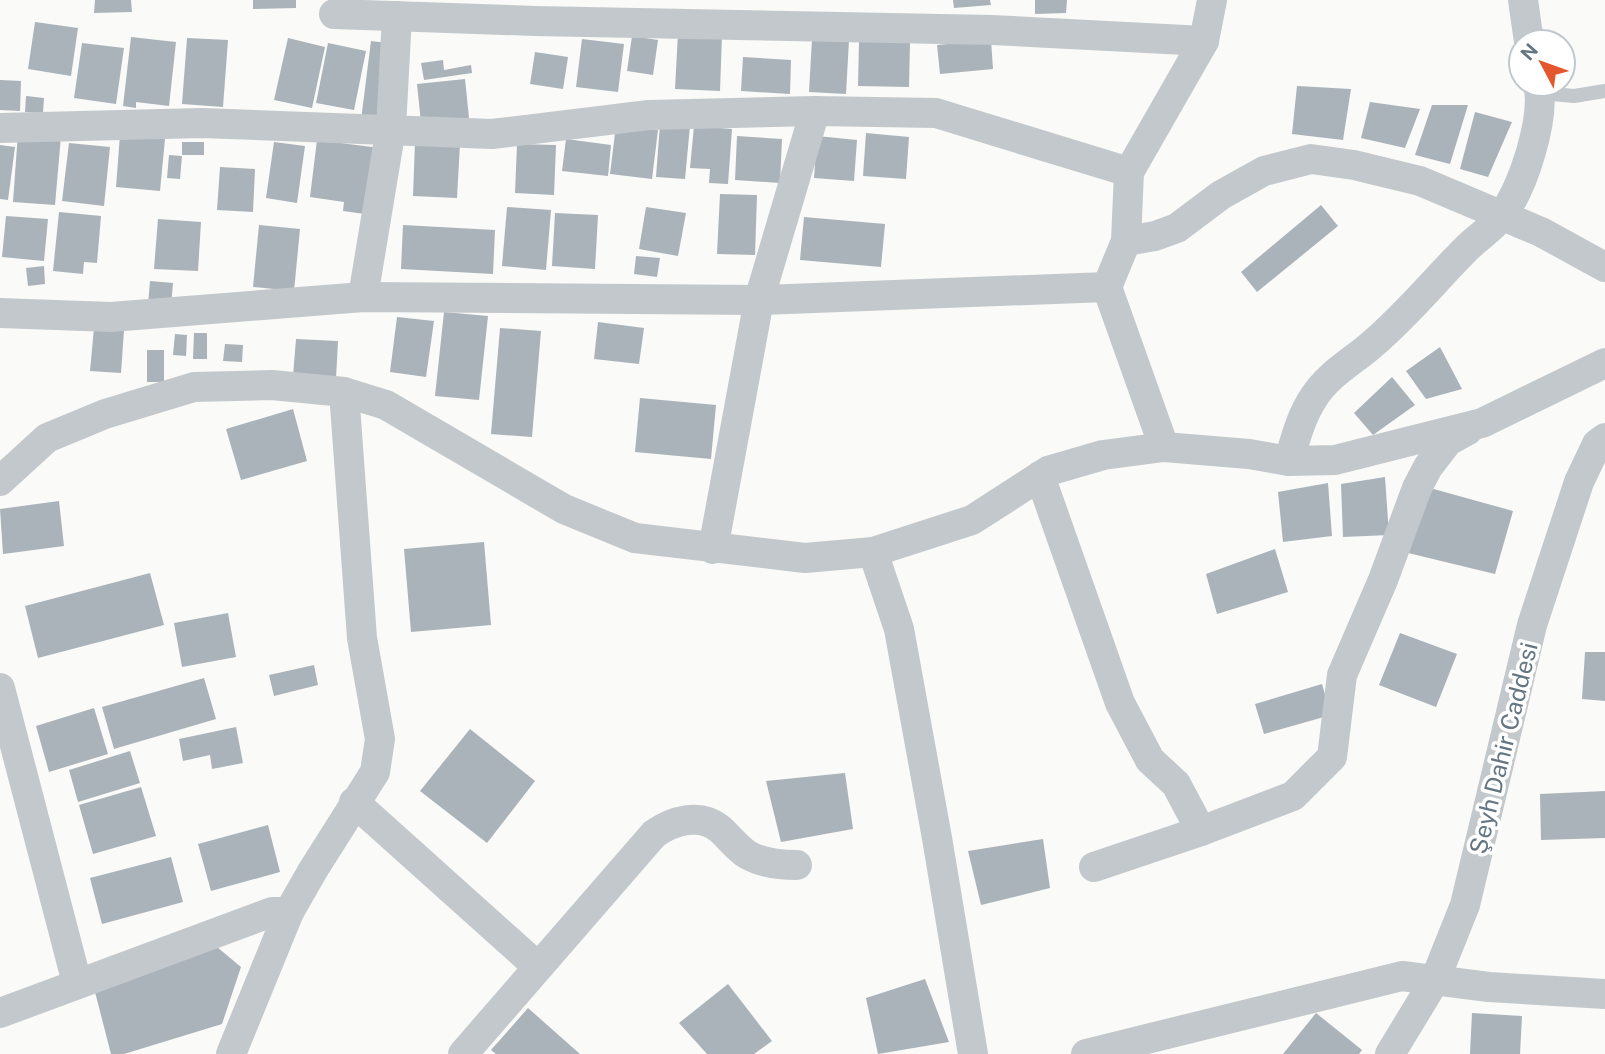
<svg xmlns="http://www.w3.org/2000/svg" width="1605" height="1054" font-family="'Public Sans',sans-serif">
  <rect width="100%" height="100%" fill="#fafaf8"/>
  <g fill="#aab3b9">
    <path d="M95,0H131L132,12L94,13Z"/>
    <path d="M253,0H296V8L253,9Z"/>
    <path d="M953,0H990L991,5L954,8Z"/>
    <path d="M1035,0H1067L1066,13L1035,14Z"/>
    <path d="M35,22L78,28L71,76L28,69Z"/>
    <path d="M678,33L722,35L720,91L675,89Z"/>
    <path d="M632,36L658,40L653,75L627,71Z"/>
    <path d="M131,37L176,42L169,106L136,102V108L123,106Z"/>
    <path d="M187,38L228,40L223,107L182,104Z"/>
    <path d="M288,38L325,47L312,108L274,100Z"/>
    <path d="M582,39L624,44L618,92L576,87Z"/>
    <path d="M812,39L849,40L846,94L809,92Z"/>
    <path d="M991,40L993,69L940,74L937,45Z"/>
    <path d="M371,41L395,44L384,123L361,120Z"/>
    <path d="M859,41L910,42L909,87L858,86Z"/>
    <path d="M82,43L124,48L116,104L74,98Z"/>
    <path d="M328,43L366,51L354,110L316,103Z"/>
    <path d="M535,52L568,57L563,89L530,84Z"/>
    <path d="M743,57L791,60L790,94L741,91Z"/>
    <path d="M443,60L444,70L471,65L472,73L424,80L421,63Z"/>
    <path d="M465,79L469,118L421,123L417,84Z"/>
    <path d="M0,80L21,81L20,111L0,110Z"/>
    <path d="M1297,86L1351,89L1343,140L1292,134Z"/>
    <path d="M26,96L44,98L43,113L25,112Z"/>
    <path d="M1370,102L1420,109L1405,148L1361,138Z"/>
    <path d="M1432,105H1468L1450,164L1415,155Z"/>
    <path d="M1475,112L1512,122L1488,177L1460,169Z"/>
    <path d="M660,124L690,126L685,179L656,177Z"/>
    <path d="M616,125L658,130L652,179L610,174Z"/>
    <path d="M694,126L732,129L728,184L709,183L710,169L690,168Z"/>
    <path d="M18,133L61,136L55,205L13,202Z"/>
    <path d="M866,133L909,137L906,179L863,176Z"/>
    <path d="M120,135L165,139L160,191L116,187Z"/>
    <path d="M737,136L782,139L780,183L735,180Z"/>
    <path d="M817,136L857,140L854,181L814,178Z"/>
    <path d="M566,139L611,145L608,176L562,171Z"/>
    <path d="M317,140L380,148L372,215L343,211L344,202L310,197Z"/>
    <rect x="182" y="142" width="22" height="13"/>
    <path d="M274,142L305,146L297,203L266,198Z"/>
    <path d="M415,142L460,144L457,198L413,196Z"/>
    <path d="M69,143L110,147L104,206L62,201Z"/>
    <path d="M517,144L556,145L554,195L515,193Z"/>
    <path d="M0,145L15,147L8,200L0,199Z"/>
    <path d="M169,155L182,156L180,179L167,178Z"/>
    <path d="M220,167L255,169L253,212L217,210Z"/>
    <path d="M720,194L757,195L755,255L717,254Z"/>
    <path d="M1321,205L1338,226L1257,292L1241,272Z"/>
    <path d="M507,207L551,210L546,270L502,266Z"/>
    <path d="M646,207L686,213L678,256L639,249Z"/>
    <path d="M59,212L101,216L97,263L84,262L83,274L53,271Z"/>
    <path d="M555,213L598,215L595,269L552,266Z"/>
    <path d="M6,216L48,219L44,261L2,257Z"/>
    <path d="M804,217L885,224L881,267L800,260Z"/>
    <path d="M158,219L201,222L198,271L154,269Z"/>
    <path d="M259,225L300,229L294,291L253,287Z"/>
    <path d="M403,225L495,230L493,274L401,269Z"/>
    <path d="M636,256L660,258L657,277L634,274Z"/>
    <path d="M44,266L45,284L28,286L26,268Z"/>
    <path d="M150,281L173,283L171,307L148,305Z"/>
    <path d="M444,312L488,316L479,400L435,396Z"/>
    <path d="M397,317L434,321L426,377L390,372Z"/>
    <path d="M598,322L644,328L639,364L594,359Z"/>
    <path d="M94,328L124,330L121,373L90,371Z"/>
    <path d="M500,328L541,331L532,437L491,434Z"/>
    <path d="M194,333H207V359H193Z"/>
    <path d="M175,334L187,335L186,356L173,355Z"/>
    <path d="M296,339L338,341L336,379L293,376Z"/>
    <path d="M225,344L243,345L242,362L223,361Z"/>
    <path d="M1440,347L1462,389L1426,399L1406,371Z"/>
    <rect x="147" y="350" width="17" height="32"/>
    <path d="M1392,377L1415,405L1373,435L1354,413Z"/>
    <path d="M640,398L716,405L711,459L635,452Z"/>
    <path d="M293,409L307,461L241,480L226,429Z"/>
    <path d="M1385,477L1389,535L1343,537L1341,484Z"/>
    <path d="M1328,483L1332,536L1283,542L1278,492Z"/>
    <path d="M1430,488L1513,511L1495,574L1404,552Z"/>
    <path d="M59,501L64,546L3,554L0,509Z"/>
    <path d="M484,542L491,625L411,632L404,549Z"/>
    <path d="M1275,549L1288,592L1217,614L1206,574Z"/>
    <path d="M150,573L164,625L38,658L25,606Z"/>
    <path d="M228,613L236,657L182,667L174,623Z"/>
    <path d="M1400,633L1457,654L1436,707L1379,685Z"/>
    <path d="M1585,652H1605V701L1582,699Z"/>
    <path d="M314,665L318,685L274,696L269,675Z"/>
    <path d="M204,678L216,719L114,749L102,707Z"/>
    <path d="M1322,684L1331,715L1264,734L1255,704Z"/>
    <path d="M94,708L108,754L49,772L36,726Z"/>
    <path d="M236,727L243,763L212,769L210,755L183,761L179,739Z"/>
    <path d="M470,729L535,781L487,843L420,791Z"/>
    <path d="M130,751L140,783L78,802L69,770Z"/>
    <path d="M845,773L853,829L781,842L766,781Z"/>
    <path d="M141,787L156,836L93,854L79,805Z"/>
    <path d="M1605,791V838L1541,840L1540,794Z"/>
    <path d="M268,825L280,872L211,891L198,844Z"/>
    <path d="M1043,839L1050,888L981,905L968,851Z"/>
    <path d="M171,857L183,902L102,924L90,878Z"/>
    <path d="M217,947L241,967L222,1024L124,1054H111L95,992Z"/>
    <path d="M925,979L949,1042L878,1054L866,998Z"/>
    <path d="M728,984L772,1041L754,1054H707L679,1023Z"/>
    <path d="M528,1008L580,1054H496L491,1050Z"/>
    <path d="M1316,1013L1362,1050L1359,1054H1283Z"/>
    <path d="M1472,1013L1522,1016L1520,1054H1470Z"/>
  </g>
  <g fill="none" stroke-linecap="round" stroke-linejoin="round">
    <path stroke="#c3c8cc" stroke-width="14" d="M1541,93L1574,96L1605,91"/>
    <g stroke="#c3c8cc" stroke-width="30">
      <path d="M1523,0L1529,42"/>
      <path d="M334,14L535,21L992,30L1204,41"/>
      <path d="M0,128L202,123L492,134L649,115L815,111L936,113L1129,172"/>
      <path d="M1126,241L1155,236L1177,228L1221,195L1264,171L1311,159L1354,165L1420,181L1541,232L1605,267"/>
      <path d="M363,297L391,128L397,16"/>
      <path d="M0,313L111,317L363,297L759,300L1107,287"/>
      <path d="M1164,447L1107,287L1126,241L1129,172L1204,41L1212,0"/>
      <path d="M1289,461C1295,440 1301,416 1314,397C1328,375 1350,363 1369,347C1405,317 1434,281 1467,248C1478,237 1493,228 1502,215C1523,189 1546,117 1538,84"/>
      <path d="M1040,476L1120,703L1150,760L1176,784L1201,831"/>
      <path d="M0,481L47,438L105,414L194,387L272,385L344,392L386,405L564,509L635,538L805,558L873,552L972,520L1048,471L1103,455L1164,447L1249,454L1289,461L1335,460L1482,423L1605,363"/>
      <path d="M713,549L759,300L815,111"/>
      <path d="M873,552L899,629L937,838L973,1054"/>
      <path d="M0,688L77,983"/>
      <path d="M354,802L538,967"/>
      <path d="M1094,867L1201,831L1293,796L1332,757L1342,675L1383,580L1417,488L1428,467L1448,441L1468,430"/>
      <path d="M0,1013L272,912H289"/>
      <path d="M231,1054L289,912L313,870L375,772L380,739L362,638L344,392"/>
      <path d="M463,1054L654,834C672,821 700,812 720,829C729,837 738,849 748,855C762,863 781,865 797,865"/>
      <path d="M1086,1054L1402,976L1489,987L1605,994"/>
      <path d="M1390,1054L1435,980L1465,905L1532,625L1579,482L1597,444L1605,438"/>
    </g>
  </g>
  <g text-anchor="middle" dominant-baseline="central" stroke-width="7" stroke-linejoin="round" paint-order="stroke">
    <g font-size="24" fill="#657683" stroke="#fff">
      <text transform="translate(1503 748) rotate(-76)">Şeyh Dahir Caddesi</text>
    </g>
  </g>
  <g transform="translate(1542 63) rotate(311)"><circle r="33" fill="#ffffff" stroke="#c1c8cd" stroke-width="2"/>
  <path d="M0-5L12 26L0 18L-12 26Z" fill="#e4572e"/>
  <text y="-10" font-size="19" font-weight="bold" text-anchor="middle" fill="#657683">N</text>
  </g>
</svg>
